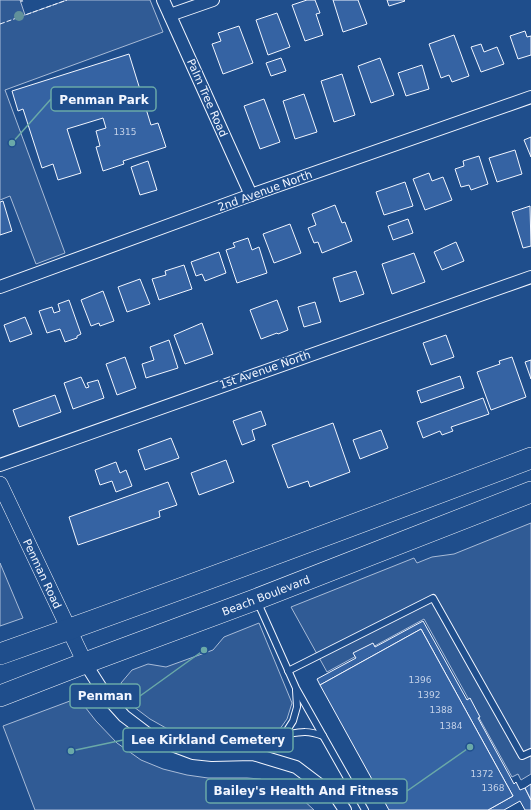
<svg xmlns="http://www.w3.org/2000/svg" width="531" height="810" font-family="'DejaVu Sans',sans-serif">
  <rect width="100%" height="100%" fill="#1f4e8c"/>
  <g fill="#305b95" stroke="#a8bbd7">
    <path d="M0,0H20L25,15L67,0H150L163,32L5,90L65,253L36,264L10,196L0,200Z"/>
    <path d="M531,523V774L521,780L518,774L512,777L424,619L327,672L291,607L414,558L417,563L432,557L454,554Z"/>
    <path d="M0,563L23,618L0,626Z"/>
    <path d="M259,623L292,703L287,719L277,733L268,739L243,740L213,739L173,732L150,719L134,707L126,695L121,683L132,670L148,664L166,667L213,650L224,637Z"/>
    <path d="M78,698L96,721L117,743L141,760L163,769L187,775L208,778H247L260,779L273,783L300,797L314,810H35L3,726Z"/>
  </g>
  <g fill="#3563a3" stroke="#f2f6ff">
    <path d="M307,0H315L320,13L316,14L323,35L305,41L292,5Z"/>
    <path d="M333,0H358L367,24L343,32Z"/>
    <path d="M387,0H404L405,1L389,6Z"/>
    <path d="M277,13L290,47L268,55L256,20Z"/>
    <path d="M239,26L253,63L223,74L212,44L221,41L218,33Z"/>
    <path d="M525,31L527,37L531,36V55L518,59L510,36Z"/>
    <path d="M454,35L469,76L452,82L449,75L441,78L429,44Z"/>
    <path d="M481,44L484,52L497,47L504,64L481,72L471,47Z"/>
    <path d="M129,54L151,125L158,123L166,147L123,161L124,164L103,171L96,147L100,146L96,131L106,128L103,118L67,129L81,173L58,180L53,164L42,168L23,109L18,111L12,91Z"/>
    <path d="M281,58L286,71L271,76L266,63Z"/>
    <path d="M380,58L394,95L371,103L358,66Z"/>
    <path d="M422,65L429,89L406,96L398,73Z"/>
    <path d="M342,74L355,115L334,122L321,81Z"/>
    <path d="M304,94L317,132L295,139L283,101Z"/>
    <path d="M264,99L280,142L260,149L244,106Z"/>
    <path d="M531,137V157L524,140Z"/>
    <path d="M515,150L522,174L497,182L489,158Z"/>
    <path d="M479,156L488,184L471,190L469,185L461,187L455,169L464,166L463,161Z"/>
    <path d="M148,161L157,190L140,195L131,167Z"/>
    <path d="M429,173L432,181L443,177L452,200L425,210L413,179Z"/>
    <path d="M405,182L413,206L384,215L376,192Z"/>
    <path d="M3,201L12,231L0,235V202Z"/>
    <path d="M335,205L342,223L345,222L352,241L322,253L318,242L314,243L308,228L316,225L312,214Z"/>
    <path d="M530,206L531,246L523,248L512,212Z"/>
    <path d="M408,219L413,233L393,240L388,226Z"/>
    <path d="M290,224L301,253L274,263L263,234Z"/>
    <path d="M248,238L252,250L259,247L267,273L237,283L226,250L235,247L233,243Z"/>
    <path d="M456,242L464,261L442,270L434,252Z"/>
    <path d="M219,252L226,273L205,281L202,274L196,276L191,262Z"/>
    <path d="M414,253L425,282L392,294L382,264Z"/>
    <path d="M184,265L192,289L159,300L152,279L166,275L165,271Z"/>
    <path d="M356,271L364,294L340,302L333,278Z"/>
    <path d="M140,279L150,304L127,312L118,287Z"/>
    <path d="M103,291L114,321L100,326L99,323L91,326L81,300Z"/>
    <path d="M69,300L81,334L77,336V338L65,342L60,329L47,333L39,311L52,307L54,313L60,311L58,304Z"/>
    <path d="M277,300L288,330L278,334L277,333L261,339L250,310Z"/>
    <path d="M315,302L321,322L304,327L298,307Z"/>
    <path d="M25,317L32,334L10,342L4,325Z"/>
    <path d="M202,323L213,354L185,364L174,335Z"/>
    <path d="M446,335L454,357L431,365L423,343Z"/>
    <path d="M169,340L178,368L146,378L142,364L154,360L150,347Z"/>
    <path d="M125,357L136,388L117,395L106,364Z"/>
    <path d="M512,357L526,397L491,410L477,372L500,364L499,361Z"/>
    <path d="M531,360V379L525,362Z"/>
    <path d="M460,376L464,388L421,403L417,391Z"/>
    <path d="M81,377L86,388L89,387L87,383L98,380L104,398L73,409L64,383Z"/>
    <path d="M55,395L61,412L19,427L13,410Z"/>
    <path d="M483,398L489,414L451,427L453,431L442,435L440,431L423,438L417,422Z"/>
    <path d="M261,411L266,425L252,430L255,440L242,445L233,421Z"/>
    <path d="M333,423L350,472L310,487L308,481L288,488L272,445Z"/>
    <path d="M381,430L388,448L360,459L353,440Z"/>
    <path d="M171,438L179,458L145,470L138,450Z"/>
    <path d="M226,460L234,482L199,495L191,473Z"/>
    <path d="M116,462L120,473L126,470L132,486L116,492L112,481L100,485L95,470Z"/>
    <path d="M168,482L177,505L159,511L160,517L78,545L69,517Z"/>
    <path d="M423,621L467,700L470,698L480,717L478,718L514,784L516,782L520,790L525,788L531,800V810H525L520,801L504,810H488L513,796L421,629L320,685L317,679L356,658L353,653L373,643L375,647Z"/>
    <path d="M421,629L513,796L488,810H389L320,685Z"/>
    <path d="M531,784V800L525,788Z"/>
  </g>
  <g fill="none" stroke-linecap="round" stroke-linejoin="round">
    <g stroke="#f2f6ff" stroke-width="8">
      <g id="service">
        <path d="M258,603L296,688L365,810"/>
        <path d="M288,671L433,598L522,756L531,752"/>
        <path d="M284,735C301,732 306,730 323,736"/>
        <path d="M255,753L268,747L284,735L293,721L297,707L296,690"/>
      </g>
    </g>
    <g stroke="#f2f6ff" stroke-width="14">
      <g id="minor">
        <path d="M163,0L251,195"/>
        <path d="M170,15L213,0"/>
        <path d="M0,287L251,195L531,97"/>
        <path d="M0,465L531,277"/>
        <path d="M85,663L106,696L124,716L153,738L193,753L212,755L253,754L296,767L337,798L345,810"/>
      </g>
    </g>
    <g stroke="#f2f6ff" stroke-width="16">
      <path id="tertiary" d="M0,484L85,663"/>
    </g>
    <g stroke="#f2f6ff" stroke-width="22">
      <g id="trunk">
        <path d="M0,654C178,591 354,525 531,458"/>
        <path d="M0,696L85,663L257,599L531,492"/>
      </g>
    </g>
    <path stroke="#b3c4dc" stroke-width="2.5" stroke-dasharray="3 2" stroke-linecap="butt" d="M20,1L24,0"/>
    <use href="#service" stroke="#1f4e8c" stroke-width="6"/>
    <use href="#minor" stroke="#1f4e8c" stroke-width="12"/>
    <use href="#tertiary" stroke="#1f4e8c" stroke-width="15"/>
    <use href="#trunk" stroke="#1f4e8c" stroke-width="21"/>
    <path stroke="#f2f6ff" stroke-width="1" stroke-dasharray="5 2" stroke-linecap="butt" d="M0,24L67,0"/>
  </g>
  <circle fill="#61919a" cx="19" cy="16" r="5"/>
  <g text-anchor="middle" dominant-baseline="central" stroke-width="3" stroke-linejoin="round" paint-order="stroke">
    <g font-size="9" fill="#c3d1e8">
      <text x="125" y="132">1315</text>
      <text x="420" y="680">1396</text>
      <text x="429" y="695">1392</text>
      <text x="441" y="710">1388</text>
      <text x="451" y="726">1384</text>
      <text x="482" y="774">1372</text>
      <text x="493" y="788">1368</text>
    </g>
    <g font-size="11" fill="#f2f6ff" stroke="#1f4e8c">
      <text transform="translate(207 98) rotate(66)">Palm Tree Road</text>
      <text transform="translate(265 191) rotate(-20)">2nd Avenue North</text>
      <text transform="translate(265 370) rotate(-19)">1st Avenue North</text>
      <text transform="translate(42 574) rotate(65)">Penman Road</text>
      <text transform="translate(266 596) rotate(-21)">Beach Boulevard</text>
    </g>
  </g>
  <path fill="none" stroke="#6aa9a8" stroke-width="1.5" d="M12 143L51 99M204 650L140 696M71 751L123 740M470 747L407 791"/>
  <g fill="#6aa9a8" stroke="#1f4e8c" stroke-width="1.5">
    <circle cx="12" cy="143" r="4"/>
    <circle cx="204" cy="650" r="4"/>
    <circle cx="71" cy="751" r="4"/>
    <circle cx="470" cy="747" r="4"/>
  </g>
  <g fill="#1f4e8c" stroke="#6aa9a8" stroke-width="1.5">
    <rect x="51" y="87" width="105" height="24" rx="4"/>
    <rect x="70" y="684" width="70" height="24" rx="4"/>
    <rect x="123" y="728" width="170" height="24" rx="4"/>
    <rect x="206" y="779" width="201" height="24" rx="4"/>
  </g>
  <g font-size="12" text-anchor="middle" font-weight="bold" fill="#f2f6ff">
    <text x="104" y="104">Penman Park</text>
    <text x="105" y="700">Penman</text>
    <text x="208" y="744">Lee Kirkland Cemetery</text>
    <text x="306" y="795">Bailey's Health And Fitness</text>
  </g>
</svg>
